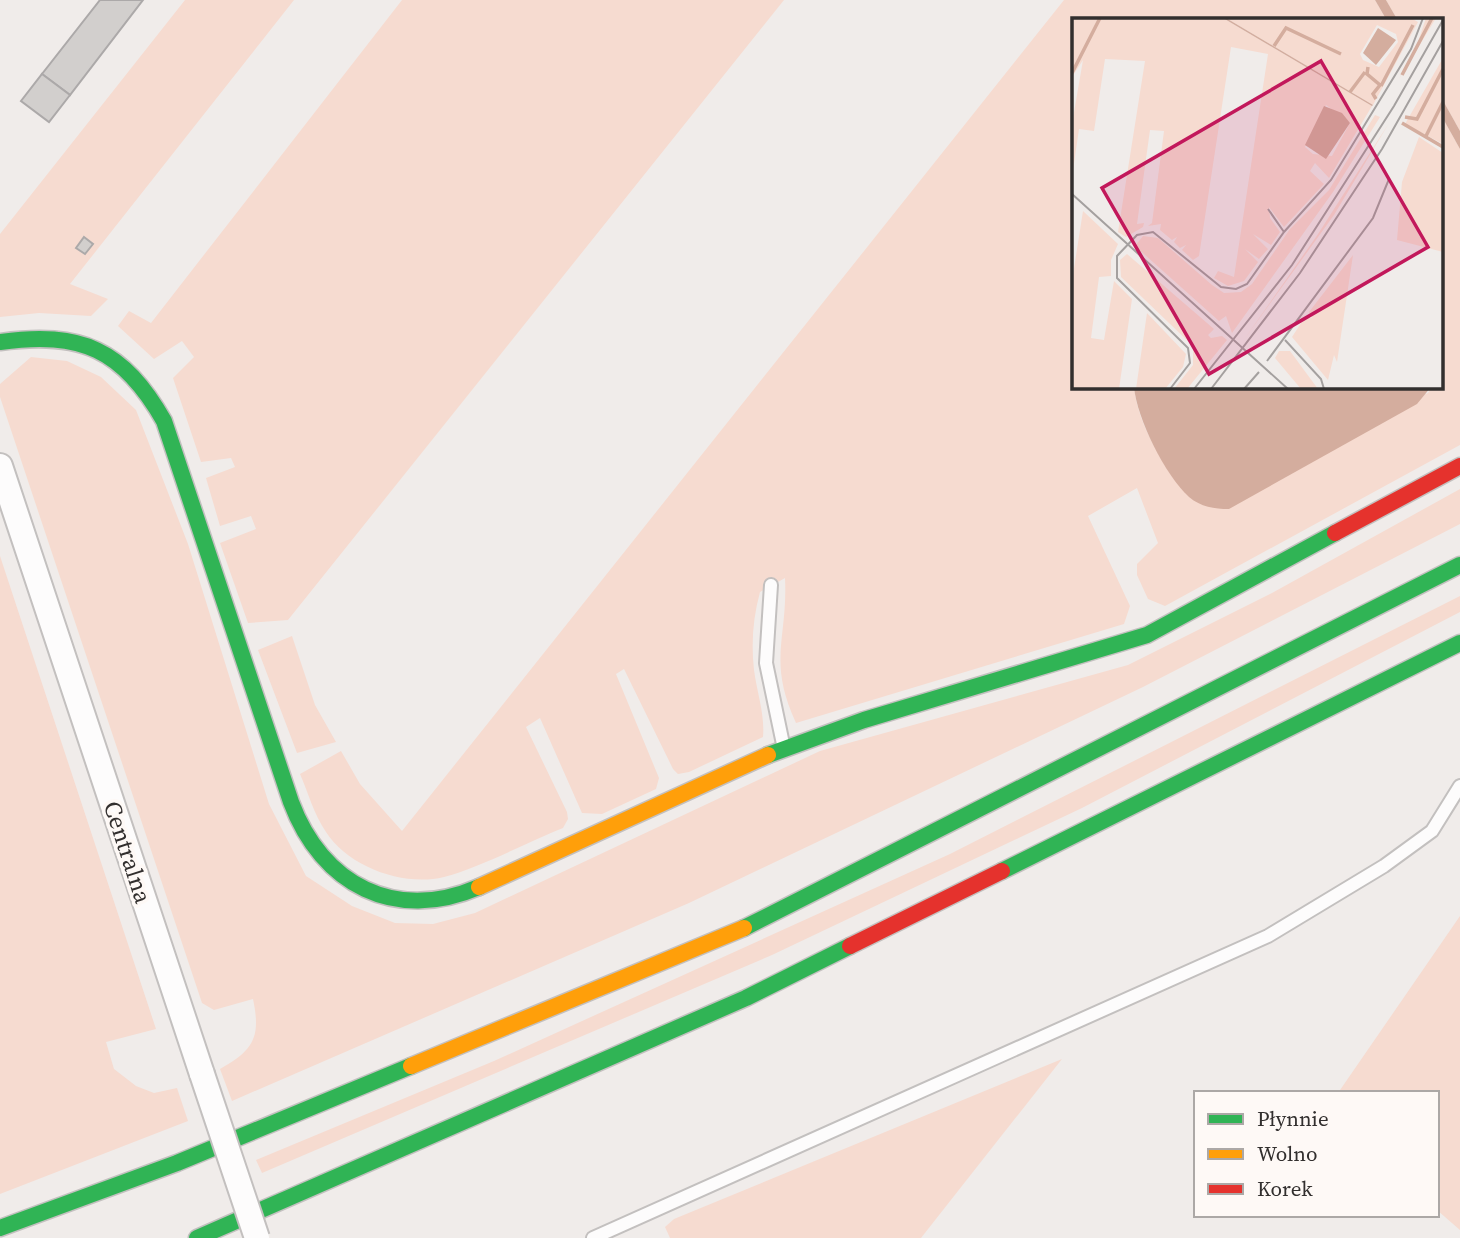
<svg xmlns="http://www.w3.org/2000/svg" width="1460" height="1238" font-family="'Source Serif 4',serif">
  <rect width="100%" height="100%" fill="#f0ecea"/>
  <g fill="#f6dbd0">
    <path d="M185,0H294L70,284L108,299L91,316L39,313L0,317V234Z"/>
    <path d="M402,0H784L288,620L248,623L220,543L256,529L251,516L220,526L206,478L235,467L231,458L201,462L173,378L194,357L182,341L154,359L118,326L129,311L151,323Z"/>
    <path d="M1064,0H1375L1386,19H1073V387H1134C1138,426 1164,466 1189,496L1428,393L1431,387H1441V115L1460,149V445L1165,606L1148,599L1137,575V564L1158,543L1137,488L1088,516L1130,606L1124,624L796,723C767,660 788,639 785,578L760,592C753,618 751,643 754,670C757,693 765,714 763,737L689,772L678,774L673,769L624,669L616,674L659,778L656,789L602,814L582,813L540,718L526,727L567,812L568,819L563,828C528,842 479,868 444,877C404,887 348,867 326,832C314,815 308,792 300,774L341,751L360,784L402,831Z"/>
    <path d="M1386,0H1460V131L1441,97V19H1397Z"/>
    <path d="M31,357L67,361L101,377L136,410L188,544L269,804L306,876L352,906L395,923L433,924L475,913L820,751L1128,665L1272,593L1460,489V524L1143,687L689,903L232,1101L220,1069C254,1050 261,1037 253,999L214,1010L202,1003L0,397V384Z"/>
    <path d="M0,556L156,1029L106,1042L114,1069L136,1086L154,1093L177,1088L188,1121L0,1194Z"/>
    <path d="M1460,596V612L1082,808L772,955L262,1173L256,1160L494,1061L950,854Z"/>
    <path d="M292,636L315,705L336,742L297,753L258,650Z"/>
    <path d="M1460,916V1230L1437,1210V1093H1338Z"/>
    <path d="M1062,1059L921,1238H670L665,1227L674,1219Z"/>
  </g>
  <g fill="#d4ad9e">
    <path d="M1375,0H1386L1397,19H1386Z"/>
    <path d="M1441,97L1460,131V149L1441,115Z"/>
    <path d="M1134,387H1431L1417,404L1229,509C1214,509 1201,507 1189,497C1165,475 1137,419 1134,387Z"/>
  </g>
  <g fill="#d2cfcd" stroke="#aca9a9" stroke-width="2">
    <path d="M100,0H143L70,95L42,74Z"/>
    <path d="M42,74L70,95L49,122L21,101Z"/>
    <path d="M84,237L93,244L85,254L76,248Z"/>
  </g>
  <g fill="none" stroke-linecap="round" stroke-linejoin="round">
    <g stroke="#c3c0bf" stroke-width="16">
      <g id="lane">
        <path d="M771,585L766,663L783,744"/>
        <path d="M593,1238L1268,936L1384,866L1432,831L1460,786"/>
      </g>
    </g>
    <g stroke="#c3c0bf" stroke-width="28">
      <path id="street" d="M0,466L202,1074"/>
    </g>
    <g stroke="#c3c0bf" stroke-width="19">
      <g id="fast">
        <path d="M0,342C81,331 123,349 164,421L291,802C322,885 395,923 479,887"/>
        <path d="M768,755L864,720L1147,635L1335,533"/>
        <path d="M1002,871L1460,643"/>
        <path d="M744,928L1460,565"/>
        <path d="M0,1228L177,1163L411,1066"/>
        <path d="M197,1238L746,998L850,946"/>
      </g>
    </g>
    <g stroke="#c3c0bf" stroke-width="19">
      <g id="slow">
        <path d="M479,887L768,755"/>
        <path d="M411,1066L744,928"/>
      </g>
    </g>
    <g stroke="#c3c0bf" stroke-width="19">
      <g id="jam">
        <path d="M1335,533L1460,466"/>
        <path d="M850,946L1002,871"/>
      </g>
    </g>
    <use href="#lane" stroke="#fdfcfc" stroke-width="12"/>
    <use href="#street" stroke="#fdfcfc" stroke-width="24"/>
    <use href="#fast" stroke="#30b455" stroke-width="16"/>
    <use href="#slow" stroke="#ff9f0a" stroke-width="16"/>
    <use href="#jam" stroke="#e5322d" stroke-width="16"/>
    <g stroke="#c3c0bf" stroke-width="28" stroke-linecap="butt">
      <path id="street-bridge" d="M202,1074L257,1238"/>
    </g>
    <use href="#street-bridge" stroke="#fdfcfc" stroke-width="24"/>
  </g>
  <g text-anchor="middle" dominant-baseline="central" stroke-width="7" stroke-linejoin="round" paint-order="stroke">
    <g font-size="24" fill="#322f2e" stroke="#fef9f6">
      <text transform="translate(128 852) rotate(72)">Centralna</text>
    </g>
  </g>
  <g transform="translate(1072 18)">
    <rect width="371" height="371" fill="#f0ecea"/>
    <path d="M0,0H151L300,88L257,160L243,145L238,153L252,166L212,209L197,189L198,200L208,214L199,227L181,216L196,231L187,241L173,231L186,244L172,263L156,268L142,260L146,253L162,259L196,36L159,29L127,238L121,242L110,232L114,227L108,230L102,224L105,219L100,222L88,212L89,206L76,208L80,205L92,113L78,112L65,206L72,205L71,209L54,219L46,214L73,43L33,41L22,113L7,111L0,159V106L11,42L0,59ZM254,87L278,105L260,138L241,136L233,129ZM154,0H339L346,4L301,87ZM305,7L324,16L326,24L307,49L291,42L288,36ZM354,0H364L327,61L346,24ZM371,40V126L333,106ZM303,97L308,99L261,174L160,315L154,298L147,303L63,228L71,218L86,220L140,267L152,275L169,274L180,266L218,211L257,172ZM317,105L262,197L171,323L246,216ZM347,119L371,135V234L325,222L330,164ZM11,193L46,226L39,242V258L27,259L19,320L32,322L42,263L60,281L47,371H0V263ZM55,236L142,311L136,317L139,320L150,318L155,322L115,371H102L121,347V328L49,259L48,242ZM281,237L265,344L262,337L256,362L220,319L233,299L240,300L237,294ZM75,295L114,336L111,349L93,371H64ZM207,333H218L246,371H229L203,340Z" fill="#f6dbd0" fill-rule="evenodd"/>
    <path d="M151,0H154L301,87L300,88ZM306,10L324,22L304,47L291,35ZM252,88L270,95L278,105L254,141L233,127Z" fill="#d4ad9e"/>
    <path fill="none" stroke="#d4ad9e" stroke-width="3.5" d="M202,28L214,10L269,36M296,49L295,56L308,67L301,76L304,81M0,55L28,0M330,57L360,0M309,68L341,7M278,74L293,54M333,99L345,101L371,51M330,105L371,129M354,118L371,84"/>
    <path fill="none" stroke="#a4a09f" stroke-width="2" d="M0,176L216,371M196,191L212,214M213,322L249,361L252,371M195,343L301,200L317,161M98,371L118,345L116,330L45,260V238L65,217L81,214L149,269L164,271L175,266L212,214L259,162L339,31L351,0M122,371L220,247L322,88L371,2M139,371L228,255L310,131L371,23M172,371L187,354"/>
    <path fill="#c2185b" fill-opacity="0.15" stroke="#c2185b" stroke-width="3.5" d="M249,43L356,229L137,356L30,170Z"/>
    <rect width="371" height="371" fill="none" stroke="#322f2e" stroke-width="3.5"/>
  </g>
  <rect x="1194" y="1091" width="245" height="126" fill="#fef9f6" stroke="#aca8a6" stroke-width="2"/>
  <rect x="1208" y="1114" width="35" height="10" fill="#30b455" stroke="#aca8a6" stroke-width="2"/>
  <text x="1257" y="1126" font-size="21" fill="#322f2e">Płynnie</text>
  <rect x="1208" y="1149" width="35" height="10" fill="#ff9f0a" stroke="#aca8a6" stroke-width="2"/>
  <text x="1257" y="1161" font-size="21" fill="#322f2e">Wolno</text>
  <rect x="1208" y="1184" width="35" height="10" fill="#e5322d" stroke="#aca8a6" stroke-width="2"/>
  <text x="1257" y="1196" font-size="21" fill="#322f2e">Korek</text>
</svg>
